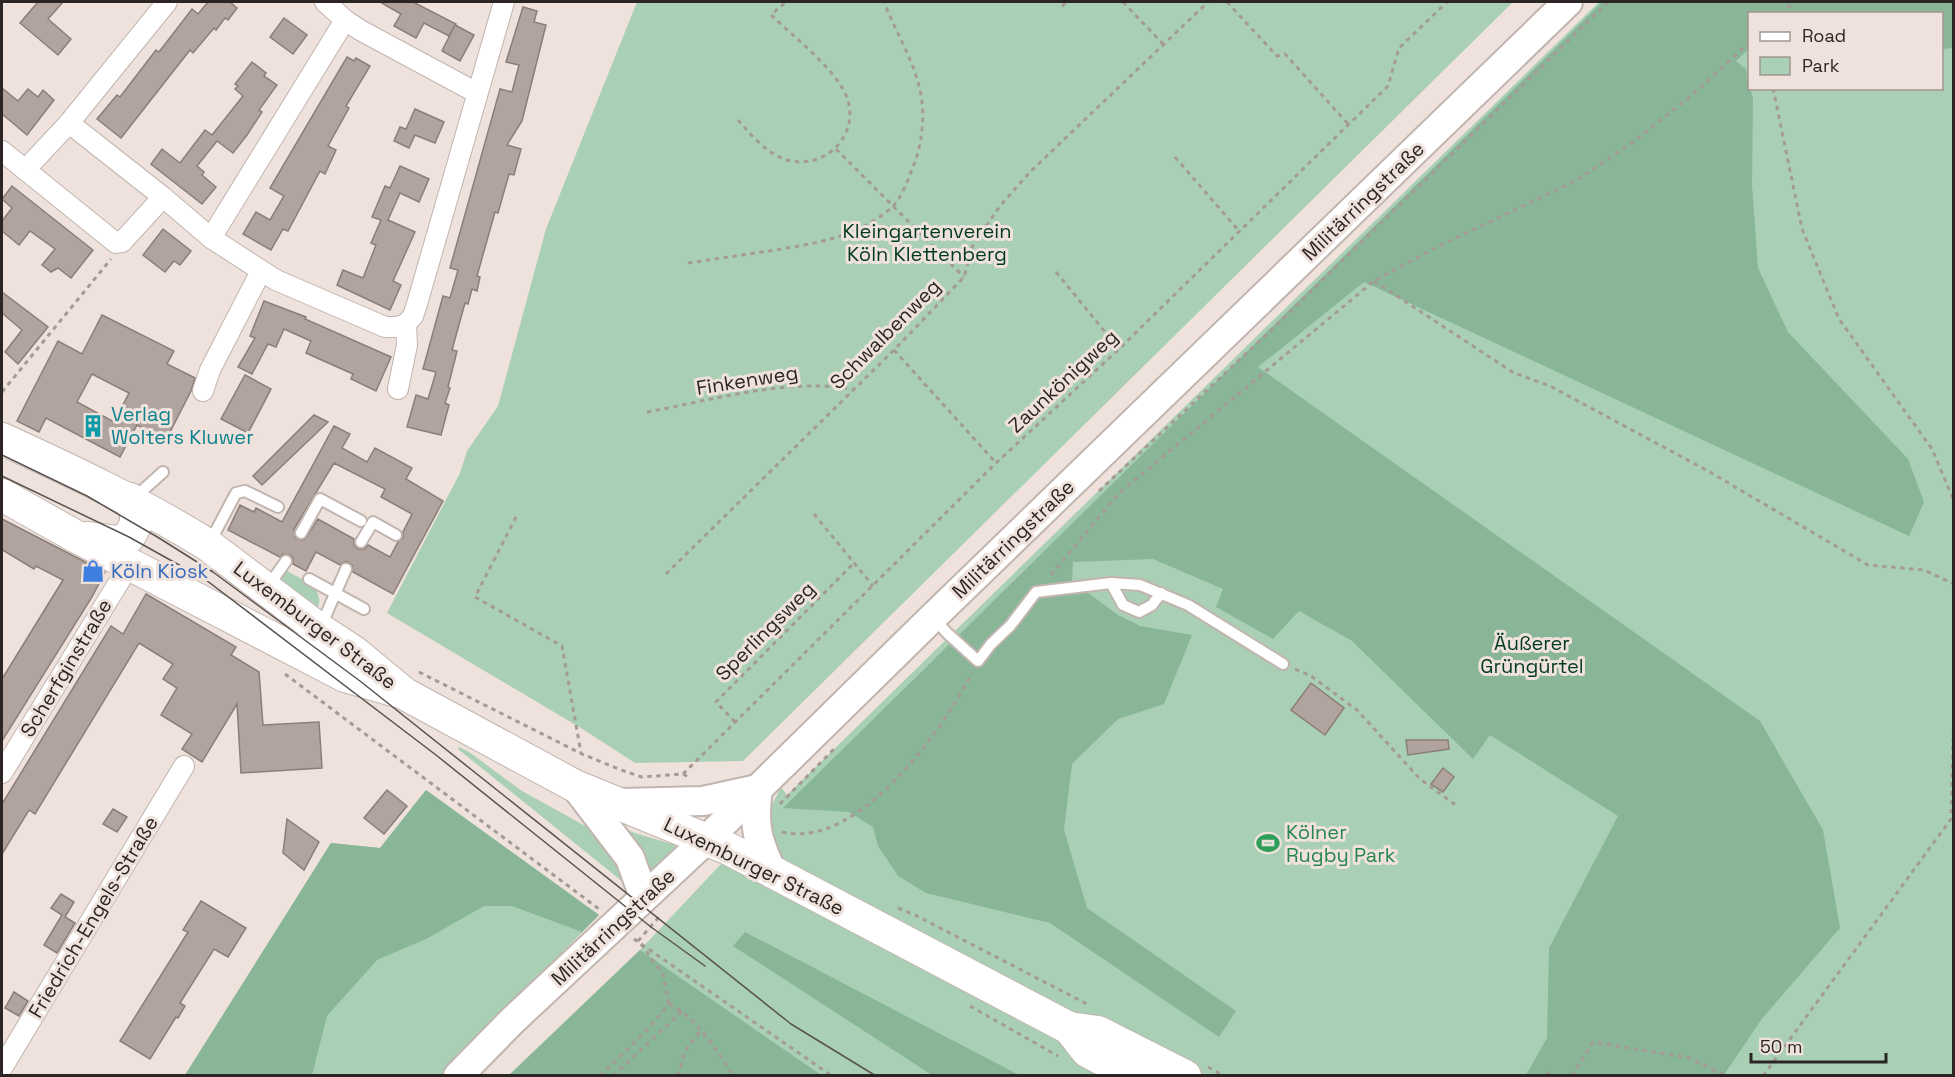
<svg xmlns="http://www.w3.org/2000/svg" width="1955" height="1077" font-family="'Space Grotesk',sans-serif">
  <rect width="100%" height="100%" fill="#efe1db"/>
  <g fill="#a9d0b5" fill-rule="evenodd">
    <path d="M637,2H1513L743,761L635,763L581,728L387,613L460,473L467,451L498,406L546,229Z"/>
    <path d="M1599,2H1953V1075L509,1076L640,950L767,815L781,787L787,795ZM1750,14H1942V88H1750Z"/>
    <path d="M285,570C303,580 330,589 315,614L281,582Z"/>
    <path d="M459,747L469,752L522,791L589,828L619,864L623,882L458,749Z"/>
    <path d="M426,790L599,915L442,1075L185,1076L331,843L380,848Z"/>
    <path d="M608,822L635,833L675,845V849L650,872Z"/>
  </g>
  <g fill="#88b696">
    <path d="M1602,2H1953V48L1942,49V14H1750L1749,49L1736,61L1746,69L1750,88L1753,98L1752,185L1758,268L1788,332L1908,459L1924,502L1909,536L1364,282L1258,367L1760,721L1823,830L1840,928L1761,1020L1724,1075H1526L1547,1038L1549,948L1618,816L1490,735L1473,759L1352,641L1299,611L1273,639L1216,607L1223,589L1153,559L1073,562L1072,581L1118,615L1140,626L1192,635L1164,704L1118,719L1072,764L1064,830L1087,908L1236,1011L1219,1037L1050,923L926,893L898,876L878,846L873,827L849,812L783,808Z"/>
    <path d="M426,790L599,915L582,932L512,906H484L428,938L377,960L327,1016L312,1075H185L331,843L380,848Z"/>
    <path d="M745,932L1019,1075H932L733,946Z"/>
    <path d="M640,950L821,1075H509Z"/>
  </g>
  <g fill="#b1a49e" stroke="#8b7e78" stroke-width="1.5" fill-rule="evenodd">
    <path d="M38,2H63L48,19L71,39L58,55L20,23Z"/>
    <path d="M208,2H230L237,8L228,20L225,18L216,30L214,28L193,53L190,50L121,138L97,119L117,95L120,97L156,50L159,52L192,9L198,14Z"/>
    <path d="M380,2H413L456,24L449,36L424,23L416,38L394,26L401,14Z"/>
    <path d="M523,7L537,11L534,22L546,25L522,121L507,145L521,149L514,175L509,174L498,213L495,212L477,276L480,277L477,291L472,289L468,304L465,303L452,350L457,351L448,387L450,388L445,403L449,405L441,435L407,427L416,395L428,399L436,372L423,369L443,296L450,298L458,270L450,268L500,89L512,92L519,65L506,62Z"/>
    <path d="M284,18L307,35L293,54L270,37Z"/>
    <path d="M455,25L474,35L460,61L442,51Z"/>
    <path d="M347,57L354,61L356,58L370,66L346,106L349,108L328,146L336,150L325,174L320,171L288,231L283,229L271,250L243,234L256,212L270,220L284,196L270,188Z"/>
    <path d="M252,62L266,73L264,76L277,85L259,110L262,112L247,135L233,153L217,141L197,166L204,172L202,175L216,187L202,204L151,164L162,149L180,163L205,130L212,135L243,96L235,89L238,86L235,84Z"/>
    <path d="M2,88L18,101L28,89L38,97L43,90L54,100L27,135L2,114Z"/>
    <path d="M415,109L444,122L435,143L415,135L409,148L394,141L400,127L406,129Z"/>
    <path d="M400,166L429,179L419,202L400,193L388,220L415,232L393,281L401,285L390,310L337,285L343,270L363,278L376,245L371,243L381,220L372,217L385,186L390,188Z"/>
    <path d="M12,186L93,250L71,278L58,268L51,272L42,265L55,249L30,231L19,245L2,231V221L12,208L2,199Z"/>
    <path d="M163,229L191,251L180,265L174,261L165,272L143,255Z"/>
    <path d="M2,292L48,327L18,364L5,352L22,330L2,313Z"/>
    <path d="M264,301L306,317L305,319L391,357L376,391L351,379L353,374L306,353L311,341L284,329L276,347L268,344L252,374L238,367L255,338L250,336Z"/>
    <path d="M102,315L174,351L167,364L195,378L191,391L166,440L137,425L120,457L46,418L39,432L17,421L58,341L82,354ZM92,374L129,393L114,422L77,402Z"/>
    <path d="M245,375L271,389L248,433L221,419Z"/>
    <path d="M314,415L328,422L262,485L253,476Z"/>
    <path d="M334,426L350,434L342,448L367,462L375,448L412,468L406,479L443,501L393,594L353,572L352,565L348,562H345L340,565L316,552L306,571L293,564V558L290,555L283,554L280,557L228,530L240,505L254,512L256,508L282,522ZM334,463L385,489L381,497L412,514L403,532V538L398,542L390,557L368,545L364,549H358L354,545V539L318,519L305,539L301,540L295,537L294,529Z"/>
    <path d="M2,519L105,572L92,597L2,741V679L63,580L36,566L34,569L4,551L2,549Z"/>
    <path d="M146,594L236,647L231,655L259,672L263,725L319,722L322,768L241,773L237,704L202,762L182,749L192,734L161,715L177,688L163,679L173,664L139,643L35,814L29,810L2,854V804L111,626L123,634Z"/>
    <path d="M1311,683L1344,708L1325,735L1291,710Z"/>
    <path d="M1406,740H1448L1449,749L1408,755Z"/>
    <path d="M1443,768L1454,777L1443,792L1431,784Z"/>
    <path d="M387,790L407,806L384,834L364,818Z"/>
    <path d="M113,809L127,817L117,832L103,824Z"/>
    <path d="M287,819L319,842L304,870L283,853Z"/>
    <path d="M61,894L74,902L65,917L75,923L57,953L44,945L62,915L51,908Z"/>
    <path d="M201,901L246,928L228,957L214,949L180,1003L185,1006L178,1018L176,1017L150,1059L120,1041L188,932L183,930Z"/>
    <path d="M14,992L28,1001L19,1016L5,1008Z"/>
  </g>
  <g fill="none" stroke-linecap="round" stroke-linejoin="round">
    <g stroke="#c2b5af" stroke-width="14">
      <g id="service">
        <path d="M137,503L142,491L163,472"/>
        <path d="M301,533L320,499L361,521"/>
        <path d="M210,542L236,493L245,491L278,507"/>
        <path d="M361,542L373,522L396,535"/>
        <path d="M309,579L364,609"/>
        <path d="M1111,583L1123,605L1139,612L1152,605L1161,593"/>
        <path d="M267,588L286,561"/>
        <path d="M933,617L947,633L978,661L991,644L1010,626L1036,592L1111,583L1140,585L1188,605L1283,664"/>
        <path d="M321,626L346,569"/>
      </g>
    </g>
    <g stroke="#c2b5af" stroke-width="22">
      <g id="minor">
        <path d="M325,2L345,20L360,30L477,93"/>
        <path d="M69,123L163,197L211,238L276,280L385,327H397L406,324"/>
        <path d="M2,151L116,243L122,242L163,197"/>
        <path d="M25,170L69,123L167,2"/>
        <path d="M211,238L345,20"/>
        <path d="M406,324L413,316L417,304L504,2"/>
        <path d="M398,389L407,345L406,324"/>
        <path d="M203,391L210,370L261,271"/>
        <path d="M2,773L130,564"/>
        <path d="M2,1068L184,766"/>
      </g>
    </g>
    <g stroke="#c2b5af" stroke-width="32">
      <g id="secondary">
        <path d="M575,786L630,858L644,897"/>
        <path d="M758,789C753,826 757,839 772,872"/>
        <path d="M621,803L703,801L758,789"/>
        <path d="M458,1076L513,1020L707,839L933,617L1568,2"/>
      </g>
    </g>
    <g stroke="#c2b5af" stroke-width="34">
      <g id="primary">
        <path d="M2,439C72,471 142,504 208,545L319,629L354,652L405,694L575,786L729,849L1069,1028L1098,1032L1185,1076"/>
        <path d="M2,495L75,536L345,676L396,691"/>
        <path d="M88,538L118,542L129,537L136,524V513L130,499"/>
        <path d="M1069,1028L1087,1051L1134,1076"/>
      </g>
    </g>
    <g stroke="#a59b96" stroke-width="3" stroke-dasharray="4.5 4.5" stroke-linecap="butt">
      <path d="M1123,2L1163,44"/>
      <path d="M1227,2L1277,56L1285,54L1348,124"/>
      <path d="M1062,6L1067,2"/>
      <path d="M1781,14L1794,2"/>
      <path d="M1773,88L1802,229L1839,319L1932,449L1954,501"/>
      <path d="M738,120C751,135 767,154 787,160C826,171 862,133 846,95C834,68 793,36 771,15L786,2"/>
      <path d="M836,149L964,277"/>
      <path d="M1175,157L1239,231"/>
      <path d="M688,263C715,259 742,255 769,251C812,244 858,238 892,207C902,198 908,179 913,167C922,145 925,118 921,95C915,62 896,33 884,2"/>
      <path d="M1056,272L1119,349"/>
      <path d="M1374,281L1514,373L1550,386L1708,471L1868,565L1924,570L1954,584"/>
      <path d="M894,350L996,463"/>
      <path d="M2,392L111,259"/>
      <path d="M647,412C713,400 786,378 852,389"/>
      <path d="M1099,491L1267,334L1608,2"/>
      <path d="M814,514L873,586"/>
      <path d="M516,517L475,597L562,646L581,753"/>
      <path d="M666,574L894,350L964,277L973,245L1000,206L1030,172L1208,2"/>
      <path d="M1051,575L1118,494L1374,281L1437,247L1577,180L1633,142L1692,95L1750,42"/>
      <path d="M1295,669L1311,676L1357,710L1420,779L1457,806"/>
      <path d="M419,672L582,754L621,770L642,777L683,774L690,778"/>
      <path d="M285,674L599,909"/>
      <path d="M735,722L716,702L855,562"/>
      <path d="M683,774L996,463L1119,349L1388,86L1399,48L1447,2"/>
      <path d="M780,804L834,749"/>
      <path d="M782,832C858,850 942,731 972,673"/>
      <path d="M898,908L917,916L1087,1004"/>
      <path d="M634,939L832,1076"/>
      <path d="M638,941L659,917"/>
      <path d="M641,944L663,974L669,1004"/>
      <path d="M669,1004C699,1019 715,1049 734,1076"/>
      <path d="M970,1006L1058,1056"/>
      <path d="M1208,1067L1224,1076"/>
      <path d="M1546,1073L1553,1076"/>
      <path d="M600,1076L647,1030L669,1004"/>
      <path d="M613,1076L682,1011"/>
      <path d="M678,1076L685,1051L701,1030"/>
      <path d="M1572,1076L1593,1042L1690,1058L1726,1076"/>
      <path d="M1763,1076L1951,819L1954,703"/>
    </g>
    <use href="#service" stroke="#fff" stroke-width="10"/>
    <use href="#minor" stroke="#fff" stroke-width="20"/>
    <use href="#secondary" stroke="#fff" stroke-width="28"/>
    <use href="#primary" stroke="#fff" stroke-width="32"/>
    <g stroke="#5a534f" stroke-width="1.5">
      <path d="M2,455L87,496L159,538L213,572L360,681L791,1024L876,1076"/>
      <path d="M2,476L129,537L206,580L436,755L651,927L705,966"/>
    </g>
  </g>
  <defs>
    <g id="building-bare" transform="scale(1.8)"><path d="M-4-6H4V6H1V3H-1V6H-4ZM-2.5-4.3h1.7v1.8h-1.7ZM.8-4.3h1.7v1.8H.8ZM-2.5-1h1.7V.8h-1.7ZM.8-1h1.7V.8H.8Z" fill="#0f9aa8" stroke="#efe1db" stroke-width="2.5" paint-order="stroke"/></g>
    <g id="shop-bare" transform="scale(1.8)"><path d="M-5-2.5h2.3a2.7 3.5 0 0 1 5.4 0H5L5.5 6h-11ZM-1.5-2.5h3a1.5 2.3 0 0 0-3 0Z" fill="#3f7fe0" stroke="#efe1db" stroke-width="2.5" paint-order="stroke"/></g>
    <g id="stadium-bare" transform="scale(1.8)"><path d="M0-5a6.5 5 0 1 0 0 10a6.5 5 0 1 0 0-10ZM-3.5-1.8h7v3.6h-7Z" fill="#2e9e5b" stroke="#efe1db" stroke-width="2.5" paint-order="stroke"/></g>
  </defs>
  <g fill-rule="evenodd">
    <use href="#building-bare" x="93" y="426"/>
    <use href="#shop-bare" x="93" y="571"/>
    <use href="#stadium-bare" x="1268" y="843"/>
  </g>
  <g text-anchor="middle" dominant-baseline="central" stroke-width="6" stroke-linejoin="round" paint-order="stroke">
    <g font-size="20" fill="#2b2623" stroke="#efe1db">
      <text transform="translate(1363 201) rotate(-44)">Militärringstraße</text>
      <text transform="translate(885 334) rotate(-45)">Schwalbenweg</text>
      <text transform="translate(747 380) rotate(-9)">Finkenweg</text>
      <text transform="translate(1063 381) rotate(-43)">Zaunkönigweg</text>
      <text transform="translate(1013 539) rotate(-44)">Militärringstraße</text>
      <text transform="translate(315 625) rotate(37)">Luxemburger Straße</text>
      <text transform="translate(765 631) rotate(-45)">Sperlingsweg</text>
      <text transform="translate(66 668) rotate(-59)">Scherfginstraße</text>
      <text transform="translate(754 866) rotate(26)">Luxemburger Straße</text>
      <text transform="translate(93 917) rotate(-59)">Friedrich-Engels-Straße</text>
      <text transform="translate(613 927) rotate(-43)">Militärringstraße</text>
    </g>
    <g font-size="20" fill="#003b1e" stroke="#efe1db">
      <text x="927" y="231">Kleingartenverein<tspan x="927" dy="23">Köln Klettenberg</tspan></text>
      <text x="1532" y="643">Äußerer<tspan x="1532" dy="23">Grüngürtel</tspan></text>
    </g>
    <g font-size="20" fill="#0d838f" stroke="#efe1db" text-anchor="start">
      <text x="111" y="414">Verlag<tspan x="111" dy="23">Wolters Kluwer</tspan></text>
    </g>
    <g font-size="20" fill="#366cbe" stroke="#efe1db" text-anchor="start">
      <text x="111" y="571">Köln Kiosk</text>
    </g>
    <g font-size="20" fill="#27864d" stroke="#efe1db" text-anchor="start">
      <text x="1286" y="832">Kölner<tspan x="1286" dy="23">Rugby Park</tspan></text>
    </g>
  </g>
  <rect width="1955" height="1077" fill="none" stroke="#2b2623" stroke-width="6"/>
  <rect x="1748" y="12" width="195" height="78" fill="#efe1db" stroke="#a19691" stroke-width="1.5"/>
  <rect x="1760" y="32" width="30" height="9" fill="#ffffff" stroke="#a19691" stroke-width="1.5"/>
  <text x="1802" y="42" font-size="18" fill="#2b2623">Road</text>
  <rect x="1760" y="57" width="30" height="18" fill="#a9d0b5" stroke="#a19691" stroke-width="1.5"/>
  <text x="1802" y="72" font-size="18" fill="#2b2623">Park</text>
  <path d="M1751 1053v9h135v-9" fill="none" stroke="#2b2623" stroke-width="3"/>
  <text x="1760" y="1053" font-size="18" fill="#2b2623" stroke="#efe1db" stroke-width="4.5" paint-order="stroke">50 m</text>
</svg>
